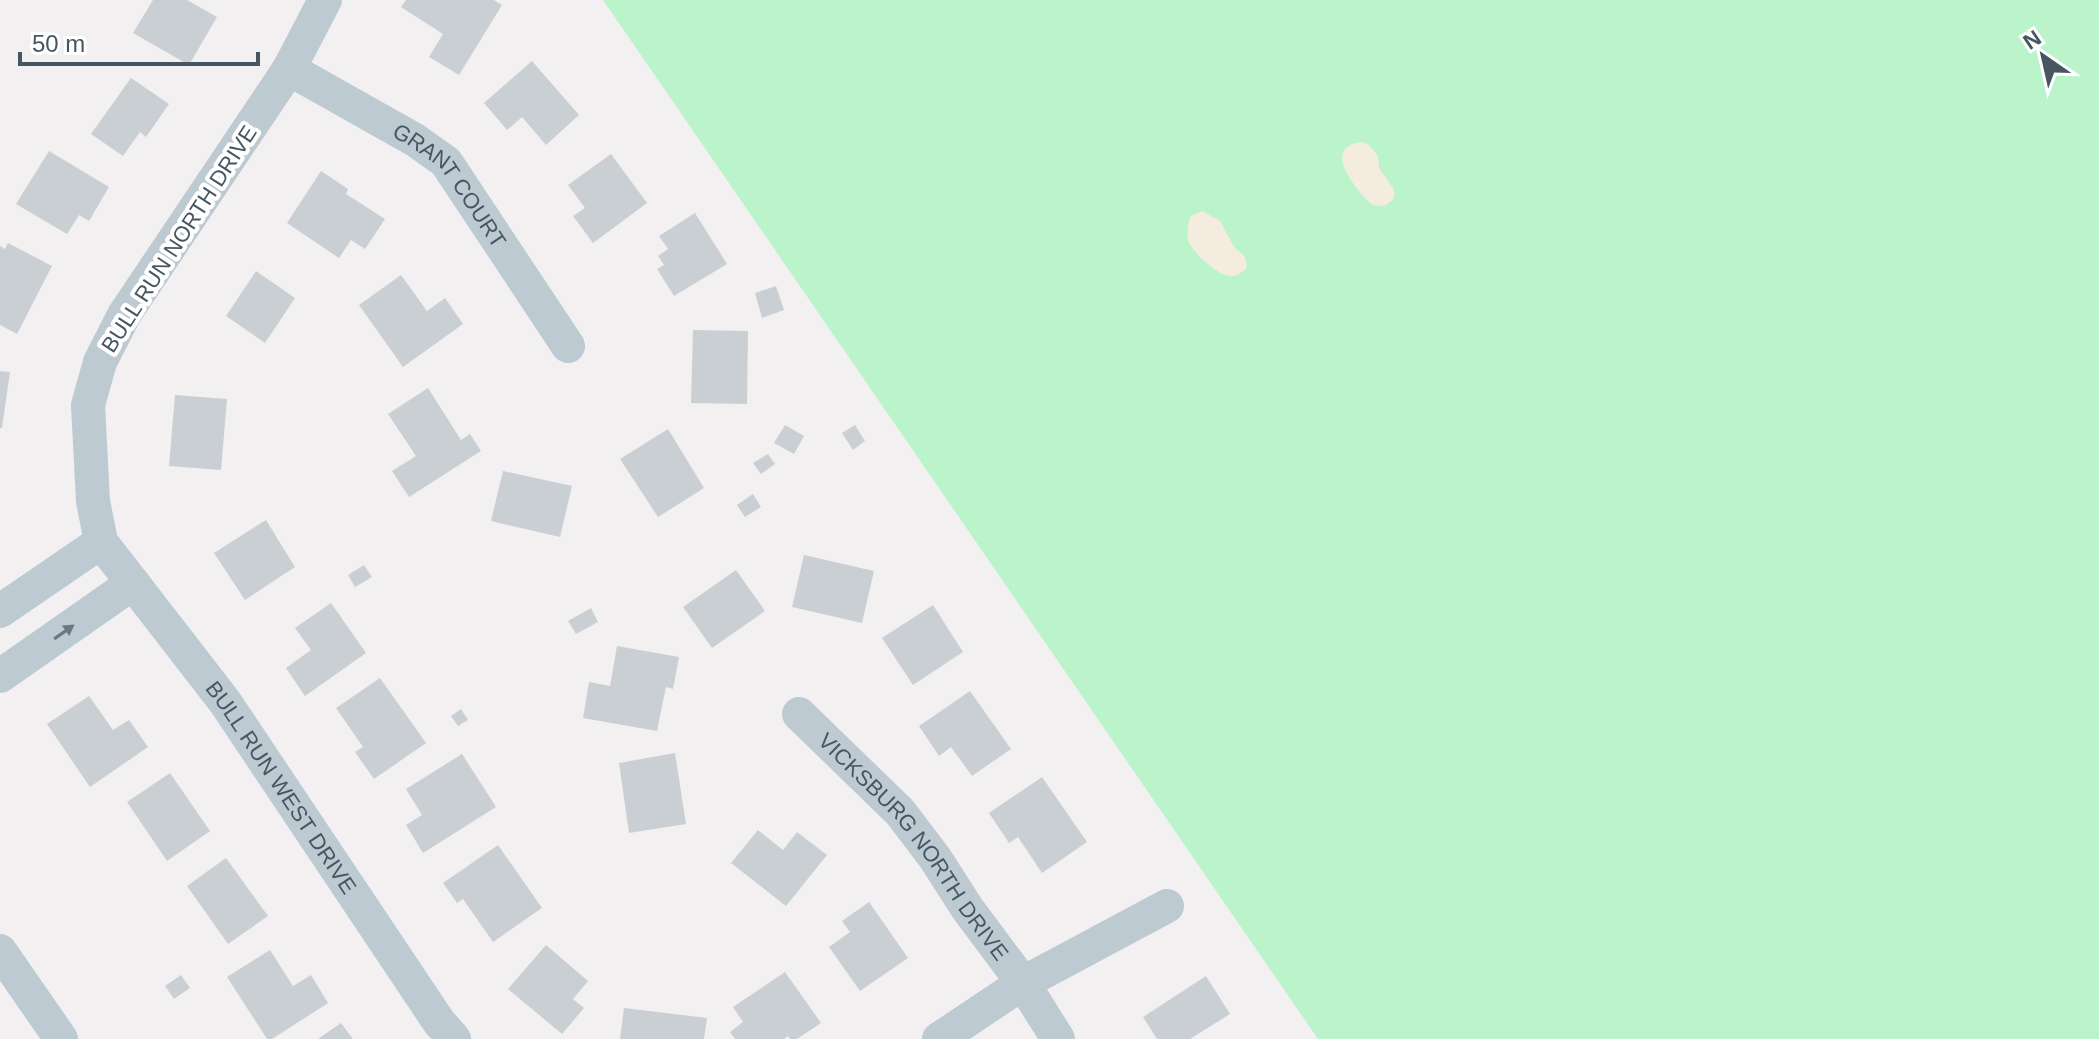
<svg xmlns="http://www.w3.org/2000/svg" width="2099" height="1039" font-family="Helvetica,sans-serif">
  <rect width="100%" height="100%" fill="#f3f0f1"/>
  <path fill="#bbf4cb" d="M603,0H2099V1039H1318Z"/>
  <g fill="#f5ece0">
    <path d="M1361,142L1368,144L1378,156L1379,168L1393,188L1395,195L1393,200L1384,206L1373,205L1368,201C1354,186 1322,148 1361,142Z"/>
    <path d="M1202,211L1220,221L1234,247L1245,257L1247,268C1241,273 1236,277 1229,276C1218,275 1192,252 1189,242C1186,233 1188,224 1191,216Z"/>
  </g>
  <g fill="#cacfd4">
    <path d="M153,0H187L217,17L189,65L133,33Z"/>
    <path d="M406,0H494L502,5L459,75L429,57L443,34L401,7Z"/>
    <path d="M532,61L579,115L546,145L522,117L507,130L484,103Z"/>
    <path d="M131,78L169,104L146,137L140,132L123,156L91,134Z"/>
    <path d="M49,151L109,187L89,221L79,215L67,234L16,204Z"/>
    <path d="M611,154L647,203L593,243L573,216L585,208L568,185Z"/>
    <path d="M321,171L348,189L346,194L385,219L365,249L351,240L339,258L287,223Z"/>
    <path d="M695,213L727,264L674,296L657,269L664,265L658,256L668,249L659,236Z"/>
    <path d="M8,243L52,266L17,334L0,325V246L5,249Z"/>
    <path d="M256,271L295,298L265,343L226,316Z"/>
    <path d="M401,275L427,311L445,298L463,324L403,367L359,305Z"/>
    <path d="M776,286L784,310L762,318L755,293Z"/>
    <path d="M693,330L748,331L747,404L691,403Z"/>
    <path d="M0,371L10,372L2,428H0Z"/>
    <path d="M428,388L461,440L470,434L481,451L409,497L392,471L416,456L388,414Z"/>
    <path d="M175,395L227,399L221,470L169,466Z"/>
    <path d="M785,425L804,436L794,454L774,443Z"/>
    <path d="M855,425L865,441L853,450L842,433Z"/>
    <path d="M668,429L704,488L658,517L620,459Z"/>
    <path d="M768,454L775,464L761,474L753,463Z"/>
    <path d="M503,471L572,486L560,537L491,521Z"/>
    <path d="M753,494L761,507L745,517L737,505Z"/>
    <path d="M266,520L295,567L245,600L214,553Z"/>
    <path d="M804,555L874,571L862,623L792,607Z"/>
    <path d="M364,565L372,577L355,587L348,575Z"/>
    <path d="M736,570L765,611L712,648L683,607Z"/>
    <path d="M331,603L366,653L305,696L286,668L311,650L295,628Z"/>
    <path d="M933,605L963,652L913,685L882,638Z"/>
    <path d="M591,608L598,622L576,634L568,621Z"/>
    <path d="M617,646L679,657L673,689L666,687L657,731L583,718L589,682L610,686Z"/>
    <path d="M380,678L426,743L374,779L355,752L363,747L336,708Z"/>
    <path d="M970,691L1011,749L972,776L951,747L939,756L919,726Z"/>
    <path d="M89,696L113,730L129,720L148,747L90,787L47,724Z"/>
    <path d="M461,709L468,720L458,726L451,716Z"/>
    <path d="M675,753L686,824L629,833L619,763Z"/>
    <path d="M462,754L496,807L423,853L406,825L422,815L406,789Z"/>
    <path d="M170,773L210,831L167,861L127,802Z"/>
    <path d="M1042,777L1087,842L1042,873L1018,837L1009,843L989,813Z"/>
    <path d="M758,830L783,850L797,832L827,855L786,906L731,863Z"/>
    <path d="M498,845L542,908L493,942L463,899L457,903L443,883Z"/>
    <path d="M226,858L268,916L228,944L187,886Z"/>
    <path d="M869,902L908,958L860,991L829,947L850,932L842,921Z"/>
    <path d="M546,945L588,981L573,999L584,1008L562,1034L508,989Z"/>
    <path d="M270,950L293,986L311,975L328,1003L272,1039H267L227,977Z"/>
    <path d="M785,972L821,1023L797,1039H790L788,1036L784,1039H735L730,1032L743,1022L733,1007Z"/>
    <path d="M181,975L190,988L174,999L165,986Z"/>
    <path d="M1206,976L1230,1014L1190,1039H1157L1143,1017Z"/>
    <path d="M624,1008L707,1018L704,1039H620Z"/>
    <path d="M341,1023L353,1039H318Z"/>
  </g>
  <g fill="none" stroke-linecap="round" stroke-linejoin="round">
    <g stroke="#bdcad2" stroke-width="34">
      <path id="s1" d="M325,0L289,69L124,315L100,362L88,405L93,501L101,542L225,702L439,1022L454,1039"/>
      <path id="s2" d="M289,69L415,140L446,162L568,346"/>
      <path d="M0,611L101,542"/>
      <path d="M0,676L133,583"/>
      <path id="s3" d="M799,714L900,812L935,858L967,908L1023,983L1058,1039"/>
      <path d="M0,951L61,1039"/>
      <path d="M939,1039L1023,983L1167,906"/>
    </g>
  </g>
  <defs><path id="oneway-solid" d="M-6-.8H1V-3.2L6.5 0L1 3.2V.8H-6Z" transform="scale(2)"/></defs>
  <use fill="#6a7a83" href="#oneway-solid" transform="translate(64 632) rotate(-35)"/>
  <g text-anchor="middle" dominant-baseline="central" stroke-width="8" stroke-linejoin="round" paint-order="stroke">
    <g font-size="22" fill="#465761" stroke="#fff">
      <text stroke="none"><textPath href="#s2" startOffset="202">GRANT COURT</textPath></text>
      <text transform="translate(179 239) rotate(-57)">BULL RUN NORTH DRIVE</text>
      <text stroke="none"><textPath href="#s1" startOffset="914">BULL RUN WEST DRIVE</textPath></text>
      <text stroke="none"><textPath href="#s3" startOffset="176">VICKSBURG NORTH DRIVE</textPath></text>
    </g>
  </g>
  <g transform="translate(2043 56) rotate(326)" stroke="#ffffff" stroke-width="6" paint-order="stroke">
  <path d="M0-6L14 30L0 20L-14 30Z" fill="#465761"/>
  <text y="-12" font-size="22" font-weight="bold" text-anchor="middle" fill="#465761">N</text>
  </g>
  <path d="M20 52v12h238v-12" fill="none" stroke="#465761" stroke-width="4"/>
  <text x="32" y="52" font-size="24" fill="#465761" stroke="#ffffff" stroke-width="6" paint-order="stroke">50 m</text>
</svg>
